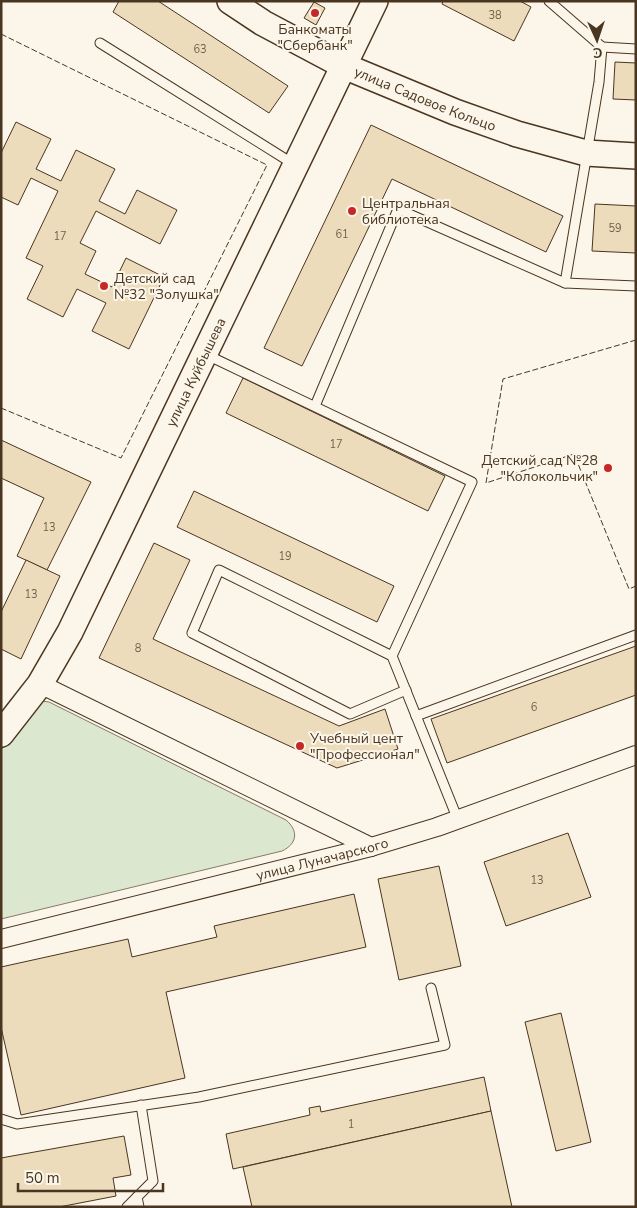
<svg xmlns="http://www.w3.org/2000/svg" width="637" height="1208" font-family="'Nunito Sans',sans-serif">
  <rect width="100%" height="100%" fill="#fbf6e9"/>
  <path fill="#dce7d0" stroke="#887966" d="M42,701L49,702L286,820C299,831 297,844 282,851L1,919V750L35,705Z"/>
  <g fill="#ecdcbc" stroke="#4a3520">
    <path d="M119,1H158L288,86L269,113L113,12Z"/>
    <path d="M443,1H520L531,7L514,41L442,4Z"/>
    <path d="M314,2L325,8L316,25L304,18Z"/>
    <path d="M615,62L636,63V100L613,99Z"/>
    <path d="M16,122L51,139L36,169L61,181L76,150L115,169L99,201L125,214L137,190L177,210L160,244L96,211L80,243L96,251L85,274L112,287L126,258L164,277L129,349L92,331L106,303L77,289L63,317L27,299L43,266L26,258L58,191L31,178L18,205L1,197V153Z"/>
    <path d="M371,125L563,216L546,252L392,179L302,366L264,348Z"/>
    <path d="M595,204L636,206V253L592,251Z"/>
    <path d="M243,378L445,476L428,511L226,413Z"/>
    <path d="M1,440L91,482L47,570L17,556L44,498L1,478Z"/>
    <path d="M194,491L394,586L377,622L177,527Z"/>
    <path d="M154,543L190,560L153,639L339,726L385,709L398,749L337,768L99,658Z"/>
    <path d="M26,560L60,576L21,659L1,649V612Z"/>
    <path d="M636,646V695L447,763L431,719Z"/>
    <path d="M568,833L591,897L506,926L484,862Z"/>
    <path d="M439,866L461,966L399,980L378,879Z"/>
    <path d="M354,894L366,947L166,992L185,1078L21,1115L1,1027V967L128,939L132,957L217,937L214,926Z"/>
    <path d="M561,1013L591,1142L556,1151L525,1022Z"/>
    <path d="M484,1077L491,1111L233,1169L226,1134L310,1115L309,1108L320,1106L321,1112Z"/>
    <path d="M491,1111L512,1207H252L243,1167Z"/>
    <path d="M124,1136L131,1175L113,1178L116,1196L59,1207H1V1158Z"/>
  </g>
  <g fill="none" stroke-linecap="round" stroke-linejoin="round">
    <g stroke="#4a3520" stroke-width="11">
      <g id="lane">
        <path d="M100,43L295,165"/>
        <path d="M602,47L636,49"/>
        <path d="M565,283L636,286"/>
        <path d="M205,354L472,482L392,656L458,820"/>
        <path d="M315,406L398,209L565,283L599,82L602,47L549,1"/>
        <path d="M392,656L219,570L192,633L350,714L406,690"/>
        <path d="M416,716L636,635"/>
        <path d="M1,1119L17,1124L199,1097L445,1045L431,988"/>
        <path d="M137,1197L139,1207"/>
        <path d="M127,1207L153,1181L141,1105"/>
      </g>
    </g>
    <g stroke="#4a3520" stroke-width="20">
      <g id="street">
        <path d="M40,684L371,847"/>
        <path id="s1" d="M1,939L371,847L437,827L636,755"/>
      </g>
    </g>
    <g stroke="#4a3520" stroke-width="28">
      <g id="secondary">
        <path id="s2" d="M230,1L263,23L344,66L455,112L517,134L586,153L636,156"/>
        <path id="s3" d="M1,734L40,684L70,632L375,1"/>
      </g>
    </g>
    <use href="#lane" stroke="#fbf6e9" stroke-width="9"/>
    <use href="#street" stroke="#fbf6e9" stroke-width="18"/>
    <use href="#secondary" stroke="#fbf6e9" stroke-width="25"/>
    <g stroke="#4a3520" stroke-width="1" stroke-dasharray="6 2.5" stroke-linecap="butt">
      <path d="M1,34L267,165L121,458L1,408"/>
      <path d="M636,340L503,379L486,483L574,454L629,589L636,586"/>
    </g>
  </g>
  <g fill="#c62828" stroke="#fbf6e9" stroke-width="2">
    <circle cx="315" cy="13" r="5"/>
    <circle cx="352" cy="211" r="5"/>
    <circle cx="104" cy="286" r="5"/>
    <circle cx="608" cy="468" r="5"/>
    <circle cx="300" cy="746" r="5"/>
  </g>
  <g text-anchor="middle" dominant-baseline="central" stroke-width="4" stroke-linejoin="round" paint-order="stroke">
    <g font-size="11" fill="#725f47">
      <text x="495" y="15">38</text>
      <text x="200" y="49">63</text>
      <text x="615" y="228">59</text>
      <text x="342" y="234">61</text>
      <text x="60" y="236">17</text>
      <text x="336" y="444">17</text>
      <text x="49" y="527">13</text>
      <text x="285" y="556">19</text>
      <text x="31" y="594">13</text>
      <text x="138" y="648">8</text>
      <text x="534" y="707">6</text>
      <text x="537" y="880">13</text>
      <text x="351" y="1124">1</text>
    </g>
    <g font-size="14" fill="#4a3520" stroke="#fbf6e9" text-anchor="start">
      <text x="315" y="29" text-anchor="middle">Банкоматы<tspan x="315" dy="16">"Сбербанк"</tspan></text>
      <text x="362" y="203">Центральная<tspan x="362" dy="16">библиотека</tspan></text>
      <text x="114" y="278">Детский сад<tspan x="114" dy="16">№32 "Золушка"</tspan></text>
      <text x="598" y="460" text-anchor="end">Детский сад №28<tspan x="598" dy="16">"Колокольчик"</tspan></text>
      <text x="310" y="738">Учебный цент<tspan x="310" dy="16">"Профессионал"</tspan></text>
    </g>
    <g font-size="14" fill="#4a3520" stroke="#fbf6e9">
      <text stroke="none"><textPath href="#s2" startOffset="219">улица Садовое Кольцо</textPath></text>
      <text stroke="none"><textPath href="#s3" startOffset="412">улица Куйбышева</textPath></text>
      <text stroke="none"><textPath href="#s1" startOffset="331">улица Луначарского</textPath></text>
    </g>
  </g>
  <rect width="637" height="1208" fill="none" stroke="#4a3520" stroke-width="5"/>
  <g transform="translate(597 40) rotate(177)" stroke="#fbf6e9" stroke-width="4" paint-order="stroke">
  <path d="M0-4L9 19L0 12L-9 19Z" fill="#4a3520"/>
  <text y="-8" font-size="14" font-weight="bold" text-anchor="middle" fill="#4a3520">С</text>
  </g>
  <path d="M18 1183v8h145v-8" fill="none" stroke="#4a3520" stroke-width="2.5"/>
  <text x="25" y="1183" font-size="15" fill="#4a3520" stroke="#fbf6e9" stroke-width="4" paint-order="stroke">50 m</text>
</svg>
